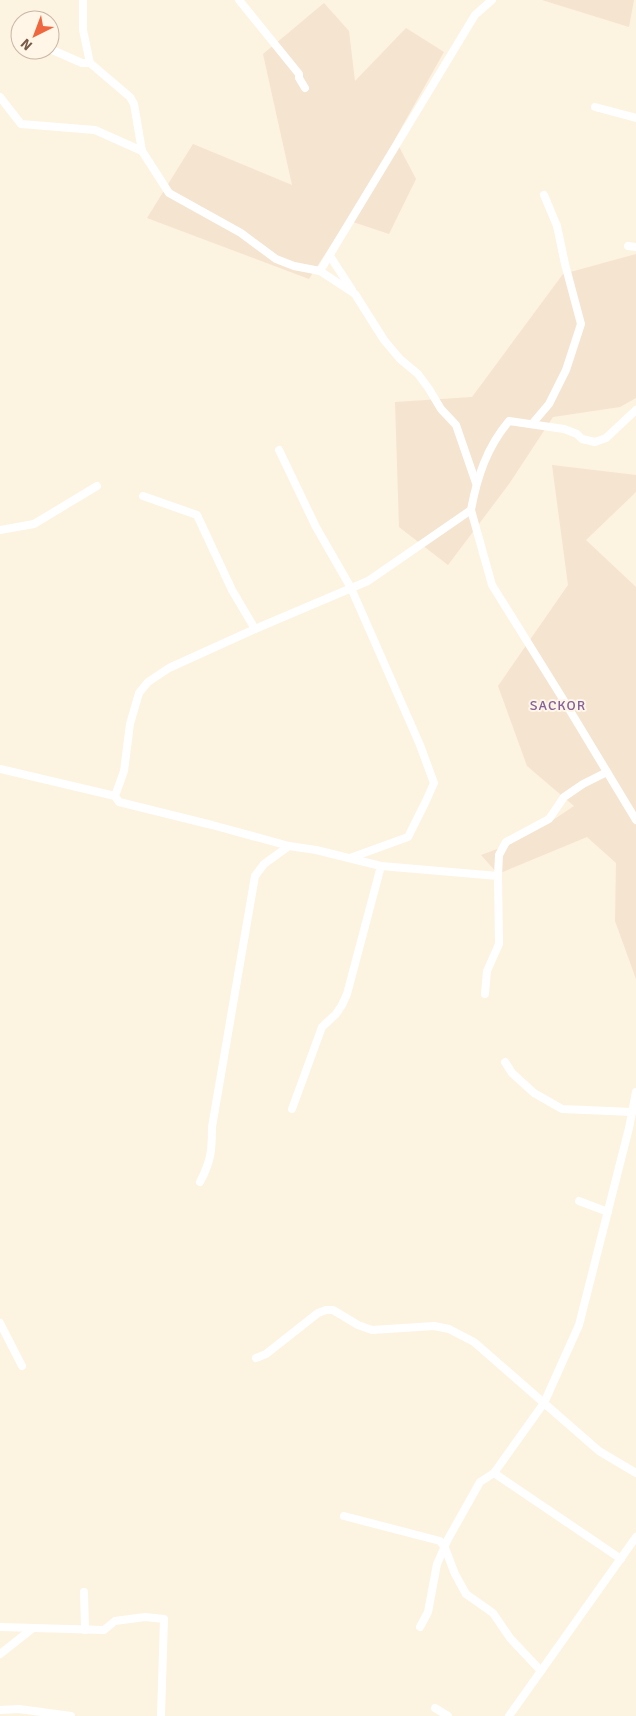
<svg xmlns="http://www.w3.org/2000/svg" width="636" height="1716" font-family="Signika,sans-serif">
  <rect width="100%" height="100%" fill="#fdf3e1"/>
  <g fill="#f5e4cf">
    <path d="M542,0H634L629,27Z"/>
    <path d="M324,3L349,31L355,81L406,28L444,52L395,139L416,179L389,234L347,220L309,279L147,218L193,144L292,185L263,54Z"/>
    <path d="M636,254V398L620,407L553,417L509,484L448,565L399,527L395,402L472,397L563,274Z"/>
    <path d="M552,465L636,475V492L586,540L636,587V979L615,921L616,863L587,837L498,874L481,855L508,845L550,822L574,806L527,766L498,686L568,585Z"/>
  </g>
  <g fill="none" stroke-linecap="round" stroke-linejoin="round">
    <g stroke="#fff" stroke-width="8">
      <path d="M83,0V30L90,63L130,97L134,104L142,151L169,193L241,233L276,259L294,266L320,271L355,294L384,340L400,359L418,374L429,389L441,409L456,425L476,483"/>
      <path d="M239,0L299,74V78L305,88"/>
      <path d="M50,49L82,63H90"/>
      <path d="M0,97L21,124L95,130L142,151"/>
      <path d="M595,107L636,118"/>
      <path d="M628,246L636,247"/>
      <path d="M330,256L352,290"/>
      <path d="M320,271L475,15L492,0"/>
      <path d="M532,424L549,404L566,370L581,324L565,264L557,226L544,195"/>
      <path d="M279,450L316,527L351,588L420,745L434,783L426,801L408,837L350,858"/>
      <path d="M143,496L197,515L232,590L255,629"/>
      <path d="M471,510L492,585L563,699L636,820"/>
      <path d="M0,530L34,524L97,486"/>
      <path d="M0,769L115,796L124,771L130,724L139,693L148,682L169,668L255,629L368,581L471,510C477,477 487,447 509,421L564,429L577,434L582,439L595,442L606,438L636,410"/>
      <path d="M115,796L119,802L212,825L289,846L316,850L381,866L498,876L499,855L506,842L549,819L564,797L583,784L607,772"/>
      <path d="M485,994L487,971L499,944L498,876"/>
      <path d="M505,1062L512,1073L534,1093L562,1109L632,1112"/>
      <path d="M292,1109L322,1027L336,1014L342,1005L347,994L381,866"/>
      <path d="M200,1182C211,1161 212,1151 212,1127L255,876L264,864L289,846"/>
      <path d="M579,1201L608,1212"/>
      <path d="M0,1323L22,1366"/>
      <path d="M256,1358L266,1354L318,1313L326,1310H333L358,1325L372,1330L434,1326L449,1329L474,1342L599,1451L636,1473"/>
      <path d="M344,1516L440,1541L445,1548L455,1574L466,1594L493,1613L510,1638L541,1671"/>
      <path d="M621,1559L494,1473L544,1403L579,1325L629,1128L636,1092"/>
      <path d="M84,1592L85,1630"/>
      <path d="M0,1627L104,1630L115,1621L145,1617L164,1619L161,1716"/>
      <path d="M420,1627L428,1612L437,1564L448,1539L480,1482L494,1473"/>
      <path d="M0,1654L33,1628"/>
      <path d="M435,1708L448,1716"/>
      <path d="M0,1710L19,1709L71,1716"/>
      <path d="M509,1716L636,1537"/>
    </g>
  </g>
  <g text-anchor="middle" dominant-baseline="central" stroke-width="4" stroke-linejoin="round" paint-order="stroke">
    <g font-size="14" letter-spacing="1" fill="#87619a" stroke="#fff6e8">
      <text x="558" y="705">SACKOR</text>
    </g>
  </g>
  <g transform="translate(35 35) rotate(222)"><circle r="24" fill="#fff6e8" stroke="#c8b7a7"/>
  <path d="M0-4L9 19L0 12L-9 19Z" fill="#ef673e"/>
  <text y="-8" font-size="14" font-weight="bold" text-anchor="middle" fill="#765846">N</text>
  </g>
</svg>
